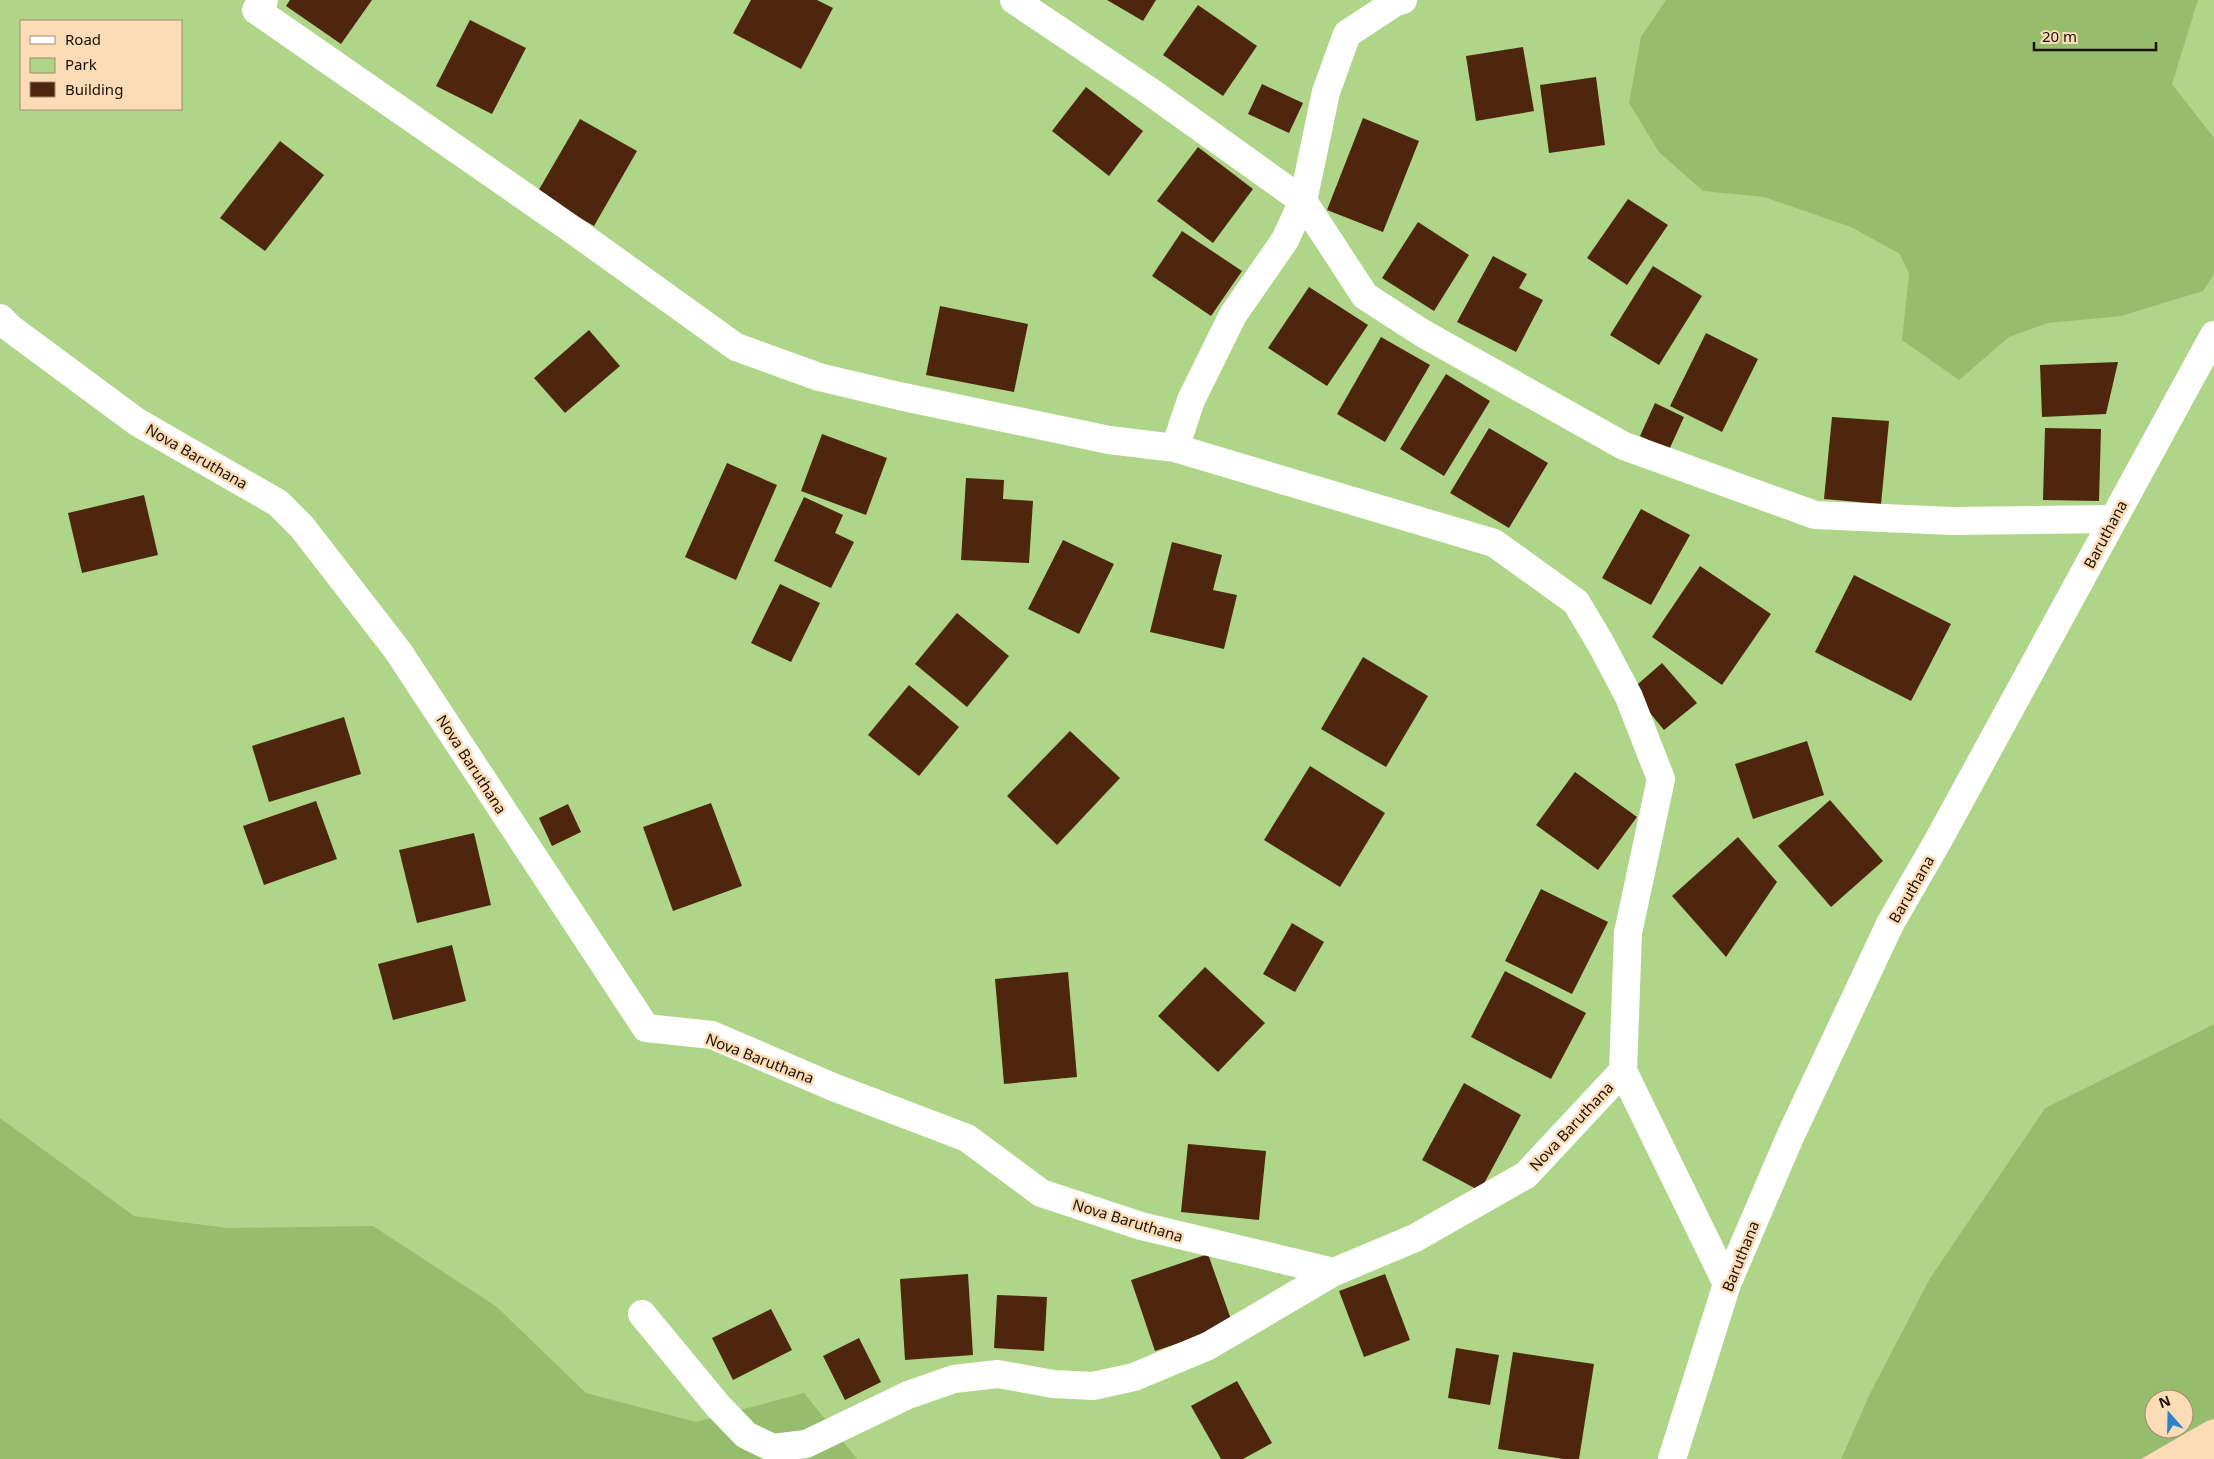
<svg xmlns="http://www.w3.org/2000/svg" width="2214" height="1459" font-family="'Noto Sans',sans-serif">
  <rect width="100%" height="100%" fill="#fcdcb7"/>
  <path fill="#afd688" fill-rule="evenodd" d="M0,0H2214V1024L2045,1108L1930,1278L1869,1395L1841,1459H0ZM21,21H181V109H21Z"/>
  <g fill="#95bd6c" fill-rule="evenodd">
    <path d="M1666,0H2198L2172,84L2214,138V274L2203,291L2121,316L2048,323L2009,337L1959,380L1902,340L1909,274L1900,254L1851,227L1764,197L1703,191L1659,152L1629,103L1641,37Z"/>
    <path d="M2214,1024V1419L2207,1421L2141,1459H1841L1869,1395L1930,1278L2045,1108ZM2154,1399H2184V1429H2154Z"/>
    <path d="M0,1118L134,1216L227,1228L373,1226L497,1307L586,1393L696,1422L804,1393L857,1459H0Z"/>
  </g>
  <g fill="#4e260d">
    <path d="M290,0H372L341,44L286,6Z"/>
    <path d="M751,0H817L833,8L801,69L733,33Z"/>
    <path d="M1107,0H1156L1143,21Z"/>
    <path d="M1198,5L1257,46L1223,96L1163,55Z"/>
    <path d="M470,20L526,48L492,114L436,86Z"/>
    <path d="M1523,47L1534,111L1476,121L1466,56Z"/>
    <path d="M1596,77L1605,145L1549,153L1540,85Z"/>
    <path d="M1262,84L1303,103L1289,133L1248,114Z"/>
    <path d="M1086,87L1143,131L1109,176L1052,131Z"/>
    <path d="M1363,118L1419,141L1383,232L1327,210Z"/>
    <path d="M580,119L637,151L594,226L537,193Z"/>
    <path d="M280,141L324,175L265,251L220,218Z"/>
    <path d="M1198,147L1253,189L1213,243L1157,201Z"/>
    <path d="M1628,199L1668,225L1627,285L1587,258Z"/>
    <path d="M1418,222L1469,255L1434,311L1382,278Z"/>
    <path d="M1182,231L1242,271L1211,316L1152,276Z"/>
    <path d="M1493,256L1527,274L1519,288L1543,300L1516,352L1457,322Z"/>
    <path d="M1653,266L1702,296L1659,365L1610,335Z"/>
    <path d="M1309,287L1368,325L1327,386L1268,348Z"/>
    <path d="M940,306L1028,324L1014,392L926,375Z"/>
    <path d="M589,330L620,366L565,413L534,378Z"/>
    <path d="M1706,333L1758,359L1722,432L1670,406Z"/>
    <path d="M1381,337L1430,365L1385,442L1337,414Z"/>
    <path d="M2118,362L2106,414L2042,417L2040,365Z"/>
    <path d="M1446,374L1490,401L1444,476L1400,449Z"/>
    <path d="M1655,403L1684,417L1669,450L1640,436Z"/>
    <path d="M1832,417L1889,421L1881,504L1824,499Z"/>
    <path d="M1489,428L1548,463L1509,528L1450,493Z"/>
    <path d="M2045,428L2101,429L2099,501L2043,500Z"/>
    <path d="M822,434L887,458L866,515L801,491Z"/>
    <path d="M727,463L777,485L736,580L685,557Z"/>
    <path d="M966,478L1004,480L1003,499L1033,501L1029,563L961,560Z"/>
    <path d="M144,495L158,555L82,573L68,513Z"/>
    <path d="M804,497L843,515L835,533L854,542L831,588L774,561Z"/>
    <path d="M1641,509L1690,535L1651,605L1602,578Z"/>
    <path d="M1063,540L1114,564L1079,634L1028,609Z"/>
    <path d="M1172,542L1222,555L1213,590L1237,595L1224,649L1150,632Z"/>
    <path d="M1700,566L1771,614L1722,685L1652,637Z"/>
    <path d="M1854,575L1951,624L1911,701L1815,652Z"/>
    <path d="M780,584L820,603L791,662L751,643Z"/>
    <path d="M957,613L1009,656L967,707L915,664Z"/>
    <path d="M1363,657L1428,696L1386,767L1321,729Z"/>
    <path d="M1662,663L1697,703L1664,730L1631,690Z"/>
    <path d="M909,685L959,727L919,776L868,735Z"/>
    <path d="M344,717L361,774L269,802L252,746Z"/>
    <path d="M1070,731L1120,778L1057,845L1007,796Z"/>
    <path d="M1807,741L1824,795L1753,819L1735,764Z"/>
    <path d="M1310,766L1385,813L1340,887L1264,840Z"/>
    <path d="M1575,772L1637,817L1598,870L1536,825Z"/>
    <path d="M1830,800L1883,861L1831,907L1778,846Z"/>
    <path d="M316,801L337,859L264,885L243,826Z"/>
    <path d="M711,803L742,886L673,911L643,827Z"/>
    <path d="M568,804L581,832L552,846L539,818Z"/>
    <path d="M474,833L491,905L417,923L399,850Z"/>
    <path d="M1738,837L1777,882L1726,957L1672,896Z"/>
    <path d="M1541,889L1608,922L1572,994L1505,961Z"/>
    <path d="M1292,923L1324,942L1295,992L1263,974Z"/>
    <path d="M452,945L466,1001L393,1020L378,964Z"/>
    <path d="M1205,967L1265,1023L1218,1072L1158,1016Z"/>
    <path d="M1505,971L1586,1013L1551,1079L1471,1037Z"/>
    <path d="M1068,972L1077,1077L1004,1084L995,979Z"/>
    <path d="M1464,1083L1521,1115L1480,1191L1422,1160Z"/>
    <path d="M1188,1144L1266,1151L1259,1220L1181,1212Z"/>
    <path d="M1208,1254L1233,1325L1155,1351L1131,1280Z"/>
    <path d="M968,1274L973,1355L905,1360L900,1279Z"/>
    <path d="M1385,1274L1410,1340L1364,1357L1339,1291Z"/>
    <path d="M997,1295L1047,1297L1044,1351L994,1348Z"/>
    <path d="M771,1309L792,1350L733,1380L712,1338Z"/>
    <path d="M859,1338L881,1382L845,1400L823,1356Z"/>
    <path d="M1456,1348L1499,1355L1490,1405L1448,1398Z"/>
    <path d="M1513,1352L1594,1364L1579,1459H1564L1498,1449Z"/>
    <path d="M1237,1381L1272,1443L1243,1459H1221L1191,1406Z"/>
  </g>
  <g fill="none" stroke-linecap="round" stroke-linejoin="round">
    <g stroke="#fff" stroke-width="28">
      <path d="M264,0L256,10L573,230L736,347L819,377L899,396L1109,440L1175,448L1494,543L1576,602L1601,644L1629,697L1661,779L1628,933L1623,1071L1727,1284"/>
      <path d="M1014,0L1148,90L1303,201L1365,296L1424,334L1624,446L1815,515L1952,521L2113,519"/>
      <path d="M0,318L10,328L137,422L278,503L302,527L398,651L646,1028L712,1035L833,1087L967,1138L1041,1193L1141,1226L1334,1272L1415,1238L1526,1175L1623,1071"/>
      <path d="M1175,448L1191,400L1233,315L1285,240L1303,201L1326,92L1347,34L1394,3L1403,0"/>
      <path d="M642,1314L718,1406L746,1435L773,1448L806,1444L908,1395L954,1379L998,1374L1053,1384L1093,1386L1134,1377L1208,1346L1334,1272"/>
      <path d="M1672,1459L1727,1284L1790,1137L1890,924L1939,839L2214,335"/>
    </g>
  </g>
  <g text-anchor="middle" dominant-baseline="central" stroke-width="5" stroke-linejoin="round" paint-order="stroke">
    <g font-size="15" fill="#1a0f03" stroke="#fcdcb7">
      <text transform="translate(197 456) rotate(30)">Nova Baruthana</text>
      <text transform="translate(2105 534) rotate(-62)">Baruthana</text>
      <text transform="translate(472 764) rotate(57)">Nova Baruthana</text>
      <text transform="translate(1911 889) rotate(-60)">Baruthana</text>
      <text transform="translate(760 1058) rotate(21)">Nova Baruthana</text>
      <text transform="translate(1571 1126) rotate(-47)">Nova Baruthana</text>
      <text transform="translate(1128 1220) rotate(17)">Nova Baruthana</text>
      <text transform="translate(1740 1256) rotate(-68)">Baruthana</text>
    </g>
  </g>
  <rect x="20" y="20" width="162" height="90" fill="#fcdcb7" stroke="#a28a6f"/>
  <rect x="30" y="36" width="25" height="8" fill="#ffffff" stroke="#a28a6f"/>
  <text x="65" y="45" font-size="15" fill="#1a0f03">Road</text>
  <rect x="30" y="58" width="25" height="15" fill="#afd688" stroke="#a28a6f"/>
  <text x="65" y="70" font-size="15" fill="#1a0f03">Park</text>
  <rect x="30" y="82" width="25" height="15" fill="#4e260d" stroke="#a28a6f"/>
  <text x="65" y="95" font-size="15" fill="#1a0f03">Building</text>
  <g transform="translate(2169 1414) rotate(340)"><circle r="24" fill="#fcdcb7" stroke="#a28a6f"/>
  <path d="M0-4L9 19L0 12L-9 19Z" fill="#2d82d0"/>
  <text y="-8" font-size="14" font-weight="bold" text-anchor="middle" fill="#1a0f03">N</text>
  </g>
  <path d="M2034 42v8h122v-8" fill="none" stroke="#1a0f03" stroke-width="2.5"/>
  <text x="2042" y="42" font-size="15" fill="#1a0f03" stroke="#fcdcb7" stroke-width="4" paint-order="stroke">20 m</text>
</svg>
